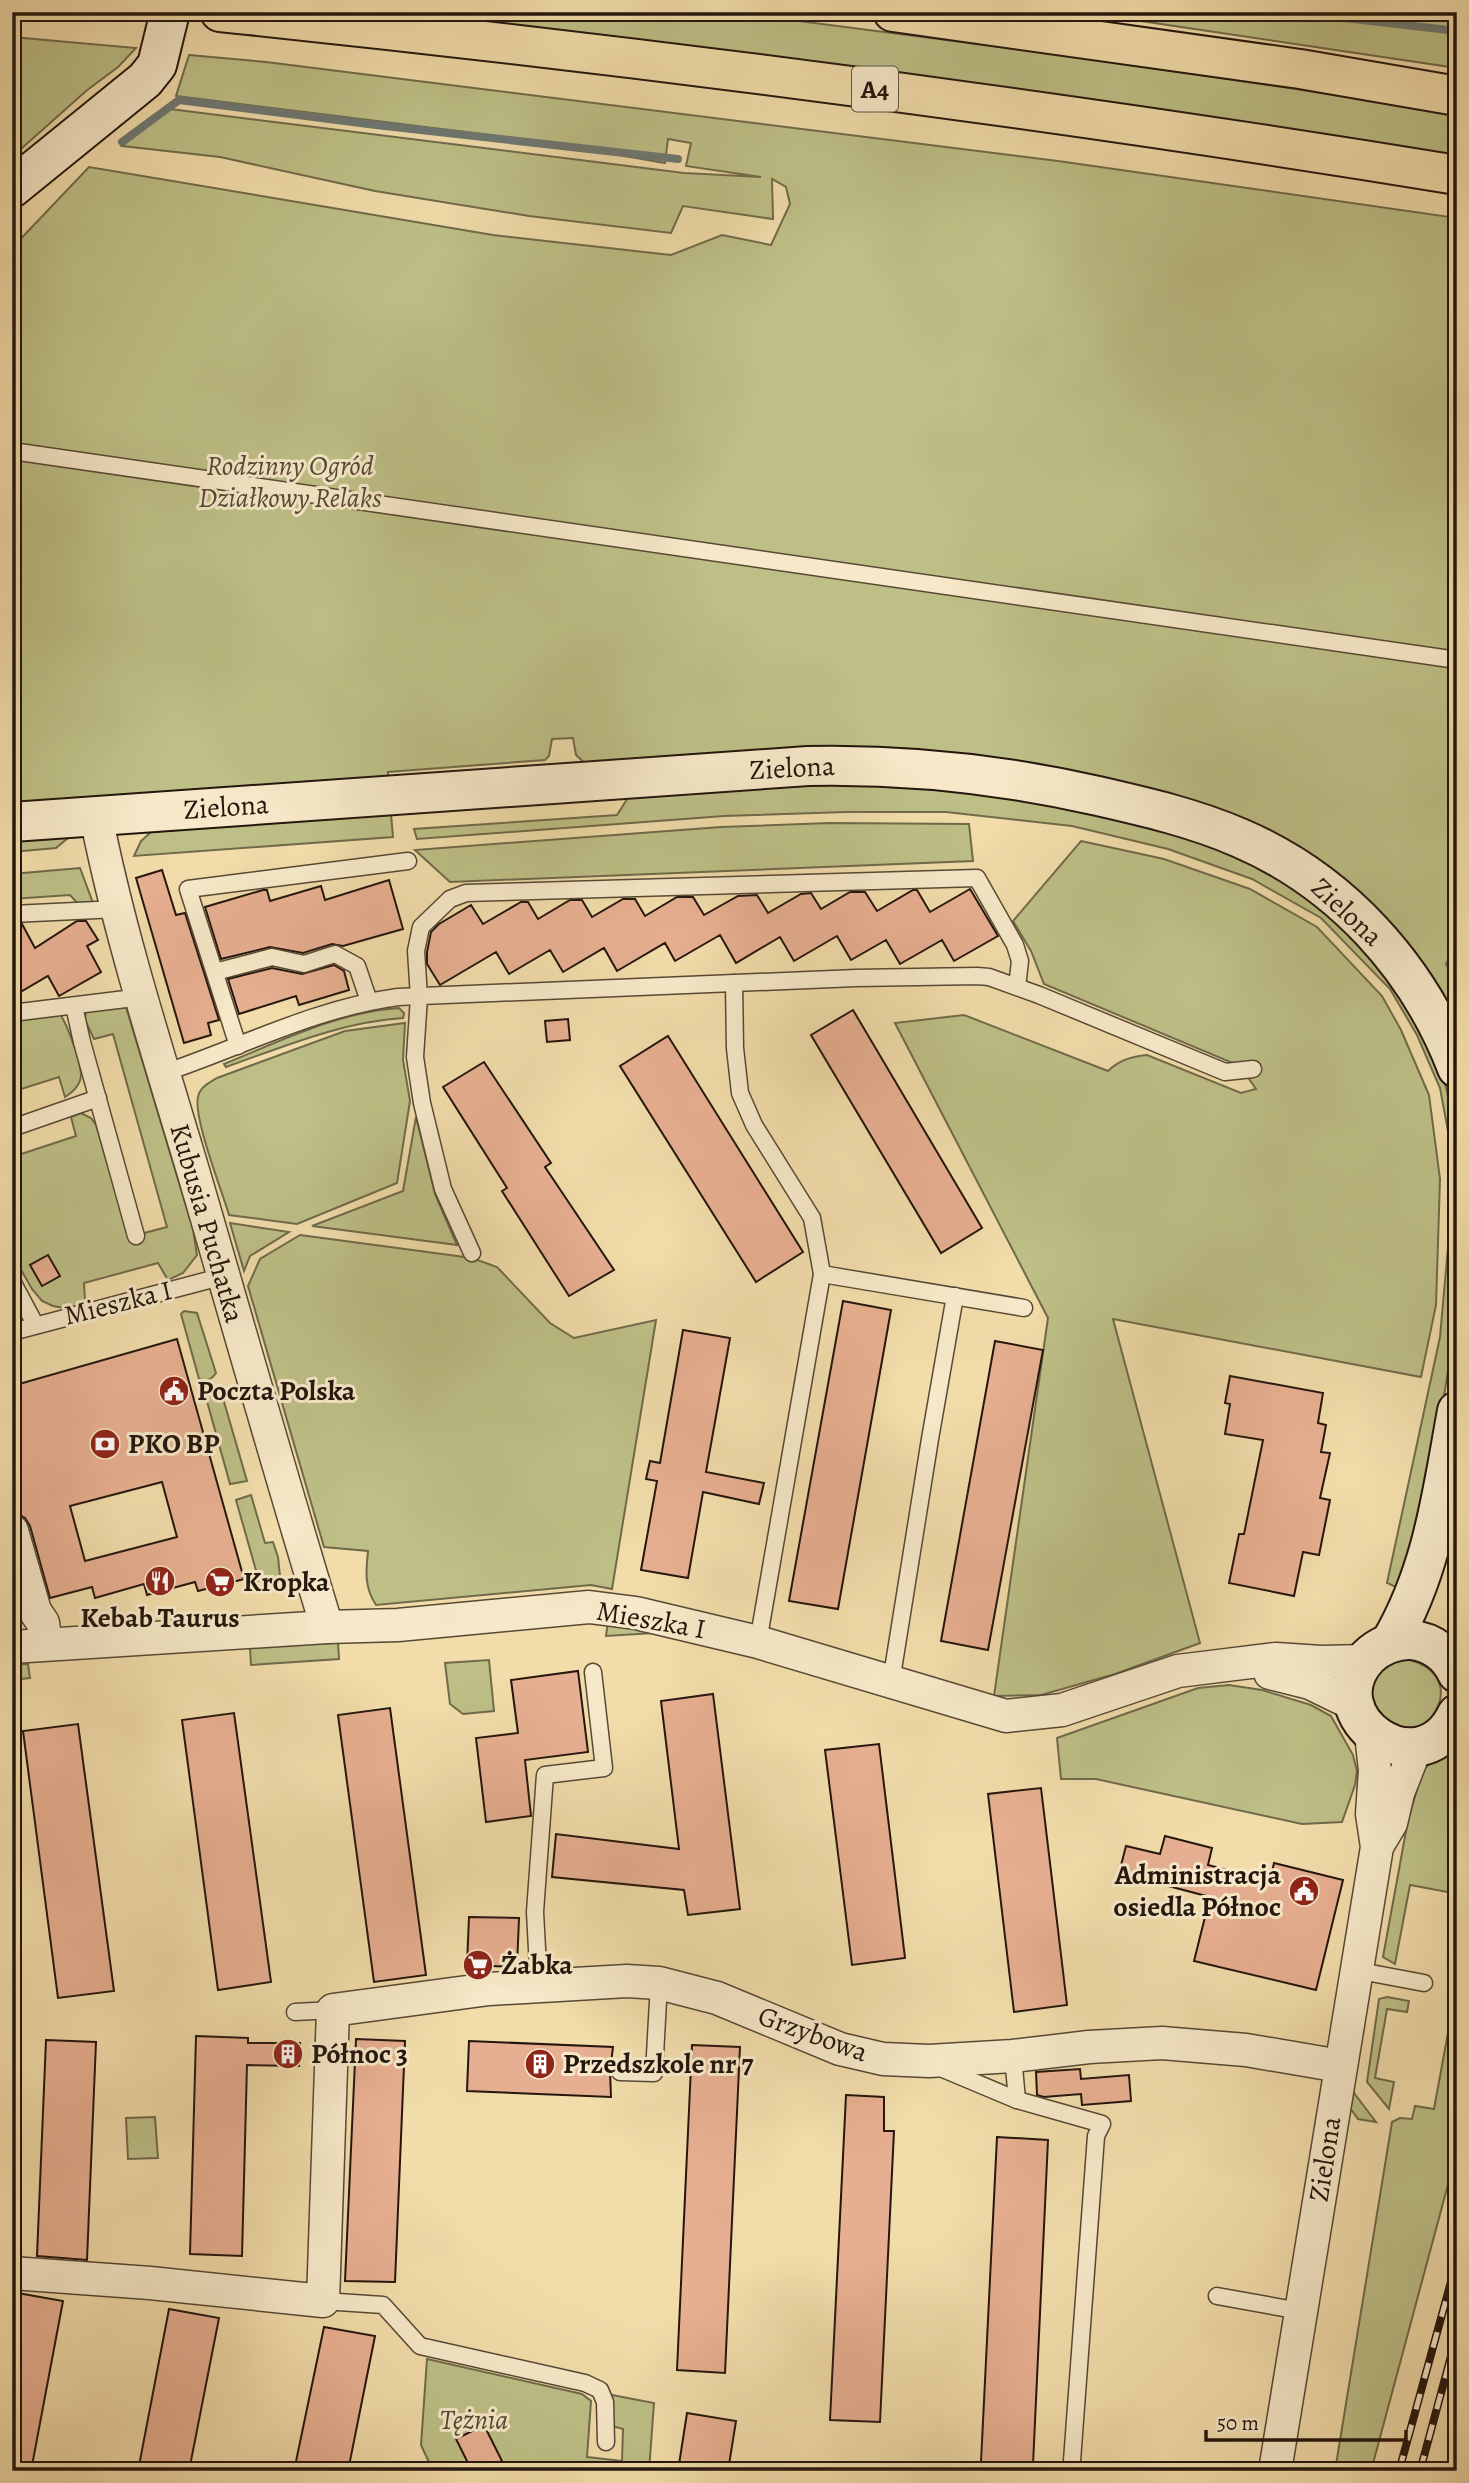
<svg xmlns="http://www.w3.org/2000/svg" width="1469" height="2483" font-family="Alegreya,serif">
  <rect width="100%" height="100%" fill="#f1dcaa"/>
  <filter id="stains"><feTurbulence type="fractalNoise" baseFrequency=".00286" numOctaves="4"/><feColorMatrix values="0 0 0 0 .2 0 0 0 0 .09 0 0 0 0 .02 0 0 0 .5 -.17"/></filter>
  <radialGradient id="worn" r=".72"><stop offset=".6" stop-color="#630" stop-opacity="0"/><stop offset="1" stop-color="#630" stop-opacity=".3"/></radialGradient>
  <g fill="#bdbf86" stroke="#706a4a" stroke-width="2">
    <path d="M363,12H729L1048,53L1345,96L1457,115V157Z"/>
    <path d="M1080,12H1457V68Z"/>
    <path d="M12,37L136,48L118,67L86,91L12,157Z"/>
    <path d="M189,55L266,62L1058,161L1457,218V1024L1388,925L1100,778L1004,759L884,748L589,767L576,755L573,738L552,739L549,756L545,760L388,772V780L12,809V248L89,167L493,235L671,255L722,235L771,245L790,204L786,187L772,179L773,219L683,206L671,233L529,216L375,191L220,157L122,146L170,109L684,173L761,177L686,166L691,143L668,139L665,163L538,141L176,96Z"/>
    <path d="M869,782L931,784L1126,816L1254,856L1337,911L1421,1025L1445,1084L1457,1132V1313L1439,1428L1405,1591L1387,1583L1440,1337L1455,1169L1440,1088L1417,1035L1390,989L1321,918L1252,879L1168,849L1072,826L946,812H846L724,816L417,839L414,829L617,815L631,793Z"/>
    <path d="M391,814L393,837L134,856L141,841L151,832Z"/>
    <path d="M830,823L969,824L973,861L450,882L415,850L721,827Z"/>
    <path d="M60,835L68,838L56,848L12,852V837Z"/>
    <path d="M1081,841L1164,859L1250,889L1317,927L1382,996L1401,1030L1429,1095L1440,1179L1436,1305L1421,1377L1113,1319L1200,1643L1115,1674L1041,1695L994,1696L1048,1318L895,1023L964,1015L1108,1071C1118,1061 1133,1056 1147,1055L1241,1093L1256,1089L1240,1066L1044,984L1031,951L1013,921Z"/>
    <path d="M80,868L93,903L79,905L70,895L12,899V874Z"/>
    <path d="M126,1007L193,1229L197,1255L183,1273L168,1280L158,1263L84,1283L85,1300L76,1306L64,1308L53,1306L42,1301L32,1289L12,1254V1157L76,1136L71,1117L81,1113L91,1118L96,1125L129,1237L167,1227L113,1034L94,1039L85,1020L86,1009Z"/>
    <path d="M399,1008L404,1013L403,1018C341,1022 283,1047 226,1067L224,1064C281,1041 338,1012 399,1008Z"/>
    <path d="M60,1014C68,1026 80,1060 81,1074C81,1085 73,1092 65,1097L59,1077L12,1092V1019Z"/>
    <path d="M405,1023L403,1060L410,1101L397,1183L297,1224L229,1215C222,1191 193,1117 198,1097C200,1087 210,1082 217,1078L345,1031Z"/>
    <path d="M416,1117L435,1194L457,1245L312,1226L403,1191Z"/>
    <path d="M230,1223L289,1232L250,1256L244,1271Z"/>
    <path d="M300,1235L472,1258L497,1267L550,1323L574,1338L656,1320L612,1589L591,1585L376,1605C364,1587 366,1571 368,1551L324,1547L248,1286L260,1259Z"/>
    <path d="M184,1311L197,1313L216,1373C212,1379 206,1382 199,1379L181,1314Z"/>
    <path d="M220,1388L247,1481L230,1484L205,1394Z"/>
    <path d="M1457,1488V1587H1448L1449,1556Z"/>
    <path d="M251,1495L265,1543L273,1542L278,1557L280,1576L259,1581L236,1500Z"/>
    <path d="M608,1622L671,1632L606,1636Z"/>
    <path d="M338,1642L339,1659L251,1665L250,1647Z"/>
    <path d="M1398,1659C1430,1659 1454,1685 1433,1715C1431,1718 1430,1722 1427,1724C1422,1728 1411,1730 1405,1732L1375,1716C1370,1681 1365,1679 1398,1659Z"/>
    <path d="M489,1660L494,1711L463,1714L450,1704L445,1663Z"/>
    <path d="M28,1664L30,1678L12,1680V1665Z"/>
    <path d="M1229,1685L1262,1690L1311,1705L1331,1716L1353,1755L1357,1771L1355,1785L1342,1822L1302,1824L1096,1779H1061L1057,1738L1198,1688Z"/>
    <path d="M1457,1752V1897H1453V1893L1410,1885L1395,1964L1383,1957L1408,1820L1422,1773C1431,1759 1441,1754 1457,1752Z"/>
    <path d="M1457,1984V2151L1371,2471H1335L1392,2122L1400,2118L1412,2119L1415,2106L1434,2109Z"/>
    <path d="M1387,1997L1409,2001L1407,2012L1387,2009L1375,2078L1394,2082L1389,2109L1367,2082L1379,1999Z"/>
    <path d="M1351,2089L1376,2122L1358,2119L1348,2105Z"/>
    <path d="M155,2117L158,2158L128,2159L126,2118Z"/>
    <path d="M427,2359L582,2394L591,2401L587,2457L622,2461L623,2429L612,2426V2395L654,2403L649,2471H433L421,2445Z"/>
  </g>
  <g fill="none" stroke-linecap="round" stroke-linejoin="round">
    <g stroke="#6e7872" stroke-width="8">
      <path d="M1293,12L1457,31"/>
      <path d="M122,142L179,100L376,125L678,159"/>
      <path d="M1449,964L1457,974"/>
    </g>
  </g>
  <g fill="#e7af91" stroke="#24160d" stroke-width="2" fill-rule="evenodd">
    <path d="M162,870L176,915L185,913L219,1020L208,1023L211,1035L184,1043L136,878Z"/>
    <path d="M389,880L403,929L343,946L332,944L303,953L270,947L221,959L205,907L263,890H267L270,901L321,886L325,900Z"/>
    <path d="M970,889L998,936L954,961L942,940L900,964L886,940L851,960L837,936L794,961L780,937L736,963L720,935L675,961L665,943L617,971L604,948L563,972L550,950L509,974L496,952L440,985L427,964V952L431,932L439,924L471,905L483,924L521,902H528L538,919L570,900H582L592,917L623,899H635L645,916L677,897H693L704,915L738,896L757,895L768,913L801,894L811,893L821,909L850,892H865L877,911L913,890H917L930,912Z"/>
    <path d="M77,921H86L98,940L87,946L101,972L59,996L48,976L12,997V924H22L35,948Z"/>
    <path d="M334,965L344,971L349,990L299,1005L296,996L239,1014L228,979L272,968L302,974Z"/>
    <path d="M853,1010L982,1228L941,1253L811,1035Z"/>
    <path d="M568,1019L570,1040L547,1042L545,1021Z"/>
    <path d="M668,1036L803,1252L756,1282L620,1066Z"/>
    <path d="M484,1062L551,1163L545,1167L614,1270L569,1296L502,1191L507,1188L443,1087Z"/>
    <path d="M48,1255L60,1276L42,1286L30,1265Z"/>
    <path d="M843,1301L891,1310L838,1609L789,1601Z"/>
    <path d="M683,1330L730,1338L706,1472L764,1483L759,1504L703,1492L688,1578L641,1570L657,1481L646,1479L650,1461L660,1463Z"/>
    <path d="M177,1339L244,1579L198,1591L195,1582L147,1595L144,1584L95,1598L92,1587L50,1598L30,1526L25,1518L18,1514L12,1495V1386ZM162,1482L177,1537L85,1561L70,1506Z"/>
    <path d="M995,1341L1043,1350L988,1650L941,1641Z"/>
    <path d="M1230,1376L1323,1393L1318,1423L1326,1425L1321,1452L1330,1453L1320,1498L1330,1500L1319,1555L1303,1552L1294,1596L1229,1583L1239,1534H1244L1263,1440L1225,1434L1230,1404L1225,1403Z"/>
    <path d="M578,1671L588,1752L525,1760L531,1816L486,1822L476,1738L518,1733L511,1680Z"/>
    <path d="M713,1694L740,1909L688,1915L684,1890L552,1877L556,1834L679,1849L661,1701Z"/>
    <path d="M390,1708L426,1975L374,1982L338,1715Z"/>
    <path d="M234,1713L271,1982L218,1990L182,1720Z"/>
    <path d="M78,1724L114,1991L58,1998L23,1731Z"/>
    <path d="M879,1744L905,1958L852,1965L825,1750Z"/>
    <path d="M1041,1788L1067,2005L1014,2012L988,1794Z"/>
    <path d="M1165,1836L1212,1848L1208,1865L1270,1881L1274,1863L1343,1880L1316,1990L1194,1961L1210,1897L1119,1873L1126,1846L1160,1854Z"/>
    <path d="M469,1917L519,1918L517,1967L467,1965Z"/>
    <path d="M196,2036L248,2038V2043H300L299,2066L247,2065L242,2256L190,2254Z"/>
    <path d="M356,2039L405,2041L395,2282L345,2281Z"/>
    <path d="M46,2040L96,2042L87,2260L37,2256Z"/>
    <path d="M469,2041L613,2047L610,2071L611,2097L467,2091Z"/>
    <path d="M692,2045L740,2047L725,2373L677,2370Z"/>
    <path d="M1080,2069L1081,2079L1129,2075L1131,2101L1082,2105L1081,2094L1044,2097L1037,2095L1036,2072Z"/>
    <path d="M846,2095L884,2097V2131H894L880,2422L830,2420Z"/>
    <path d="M997,2137L1048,2140L1033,2465L981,2462Z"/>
    <path d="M12,2292L63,2301L31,2471H12Z"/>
    <path d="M169,2309L219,2318L189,2471H138Z"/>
    <path d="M324,2327L375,2336L348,2471H294Z"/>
    <path d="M687,2413L736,2421L728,2471H678Z"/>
    <path d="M484,2425L502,2461L482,2471H472L456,2439Z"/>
  </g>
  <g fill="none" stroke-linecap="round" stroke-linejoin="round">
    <g stroke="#574834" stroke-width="19">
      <g id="lane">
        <path d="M12,451L1457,660"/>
        <path d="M12,914L118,909"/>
        <path d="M215,972L272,957L304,964L335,954L357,966L369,1001"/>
        <path d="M734,983L735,1048L740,1093L754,1125L812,1218L822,1274L758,1642"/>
        <path d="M74,1006L82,1042L136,1236"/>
        <path d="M12,1013L142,997"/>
        <path d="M238,1046L188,889L408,861"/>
        <path d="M164,1073C241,1047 316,1008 398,997L856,978L977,976L989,977L1039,995L1225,1072L1253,1069"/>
        <path d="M12,1128L98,1098"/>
        <path d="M472,1253L443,1189L422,1103L415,1057L419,997L416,951L421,927L450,899L466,893L977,878L1015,945L1020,961L1017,987"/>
        <path d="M822,1274L1024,1308"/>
        <path d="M12,1281L35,1324"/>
        <path d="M12,1332L224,1276"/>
        <path d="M891,1682L930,1439L955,1296"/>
        <path d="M1355,1970L1424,1983"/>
        <path d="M539,1986L535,1912L545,1775L604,1768L593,1672"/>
        <path d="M295,2012L333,2010"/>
        <path d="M1013,2056L1017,2100L1102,2124L1096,2136L1072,2461"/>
        <path d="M936,2066L1017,2100"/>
        <path d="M620,2072L654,2073L659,1983"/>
        <path d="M1217,2296L1300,2311"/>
        <path d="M323,2301L383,2305L420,2346L585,2383L600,2390L605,2402L606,2442"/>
      </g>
    </g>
    <g stroke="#574834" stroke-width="35">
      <g id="street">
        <path d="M96,816C120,937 159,1056 194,1174C238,1325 281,1477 327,1627"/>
        <path d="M12,1531L35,1611L43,1623L46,1644"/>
        <path d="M12,1647L327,1627L398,1625L589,1607L636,1613L758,1642L1006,1716L1062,1710L1178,1671L1276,1659L1321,1662L1365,1661"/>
        <path d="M1270,1673L1310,1683L1355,1705"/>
        <path d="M1379,1843L1391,1823L1398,1793L1416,1747"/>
        <path d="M12,2273L150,2283L323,2301L333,2010L489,1989L627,1981L659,1983L717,1998L840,2049L883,2059L929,2061L1013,2056L1089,2047L1162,2043L1246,2050L1340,2066"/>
        <path d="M1275,2471L1377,1847L1372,1814L1375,1770L1371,1734"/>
      </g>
    </g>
    <g stroke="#24160d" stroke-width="42">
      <g id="secondary">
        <path d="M12,188L145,80L157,65L170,12"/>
        <path d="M12,822L808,766C906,764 1001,774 1098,796C1146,807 1194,818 1240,838C1340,881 1418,966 1457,1068"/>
        <path d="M1390,1643C1433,1570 1442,1493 1457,1411"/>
        <path d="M1457,1673C1449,1655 1432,1642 1412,1640C1396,1639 1379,1646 1368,1657C1313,1716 1420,1792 1457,1714"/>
      </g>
    </g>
    <g stroke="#24160d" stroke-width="42">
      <g id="highway">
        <path d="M220,12C634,55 1046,108 1457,175"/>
        <path d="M893,12L1300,69L1457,96"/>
      </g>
    </g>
    <use href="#lane" stroke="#f6e8c8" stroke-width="16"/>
    <use href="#street" stroke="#f6e8c8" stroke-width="32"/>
    <use href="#secondary" stroke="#f6e8c8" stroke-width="38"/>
    <use href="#highway" stroke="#f1dcaa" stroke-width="38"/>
    <g stroke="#24160d" stroke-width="8">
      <g id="rail">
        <path d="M1399,2471L1457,2260"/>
        <path d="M1420,2471L1457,2334"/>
      </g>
    </g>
    <use href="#rail" stroke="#f6e8c8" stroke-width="5" stroke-dasharray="16" stroke-linecap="butt"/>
  </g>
  <defs>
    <g id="civic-disc" transform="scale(1.575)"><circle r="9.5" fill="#8f2418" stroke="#f6e8c8"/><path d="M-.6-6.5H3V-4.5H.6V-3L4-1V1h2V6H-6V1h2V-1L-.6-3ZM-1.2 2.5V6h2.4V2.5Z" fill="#fff"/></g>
    <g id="bank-disc" transform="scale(1.575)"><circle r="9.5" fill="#8f2418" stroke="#f6e8c8"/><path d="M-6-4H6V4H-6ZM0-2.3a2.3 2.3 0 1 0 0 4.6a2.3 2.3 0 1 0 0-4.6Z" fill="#fff"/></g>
    <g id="restaurant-disc" transform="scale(1.575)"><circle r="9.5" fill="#8f2418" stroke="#f6e8c8"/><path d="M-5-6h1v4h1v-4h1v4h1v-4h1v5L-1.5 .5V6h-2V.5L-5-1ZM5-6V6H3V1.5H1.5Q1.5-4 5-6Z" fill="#fff"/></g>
    <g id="supermarket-disc" transform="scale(1.575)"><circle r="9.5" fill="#8f2418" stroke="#f6e8c8"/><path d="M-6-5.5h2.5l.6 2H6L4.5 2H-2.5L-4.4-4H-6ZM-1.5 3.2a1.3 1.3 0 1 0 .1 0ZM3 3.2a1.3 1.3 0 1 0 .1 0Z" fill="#fff"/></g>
    <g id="building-disc" transform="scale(1.575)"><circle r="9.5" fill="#8f2418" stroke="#f6e8c8"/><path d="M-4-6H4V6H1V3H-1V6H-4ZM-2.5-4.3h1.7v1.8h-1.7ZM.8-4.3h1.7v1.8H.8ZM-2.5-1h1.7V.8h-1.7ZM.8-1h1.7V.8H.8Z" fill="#fff"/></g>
  </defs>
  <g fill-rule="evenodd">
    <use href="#civic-disc" x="174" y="1391"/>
    <use href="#bank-disc" x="105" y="1444"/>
    <use href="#restaurant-disc" x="160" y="1581"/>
    <use href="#supermarket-disc" x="220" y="1582"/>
    <use href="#civic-disc" x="1304" y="1891"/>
    <use href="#supermarket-disc" x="478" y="1965"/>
    <use href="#building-disc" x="288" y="2054"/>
    <use href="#building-disc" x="540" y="2064"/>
  </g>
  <g text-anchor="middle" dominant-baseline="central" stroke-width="6" stroke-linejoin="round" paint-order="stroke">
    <rect fill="#f6e8c8" stroke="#635545" stroke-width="2" x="852" y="66.5" width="46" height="45" rx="5"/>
    <g font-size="26" font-weight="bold" fill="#24160d">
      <text x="875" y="89">A4</text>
    </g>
    <g font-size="28" font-style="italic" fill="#524931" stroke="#f6e8c8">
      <text x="290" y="466">Rodzinny Ogród<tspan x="290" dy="32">Działkowy Relaks</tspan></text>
      <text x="474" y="2420">Tężnia</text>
    </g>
    <g font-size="28" fill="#24160d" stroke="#f6e8c8">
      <text transform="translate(792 768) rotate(-3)">Zielona</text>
      <text transform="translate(226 807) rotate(-4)">Zielona</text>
      <text transform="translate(1347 912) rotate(43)">Zielona</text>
      <text transform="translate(207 1223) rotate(74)">Kubusia Puchatka</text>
      <text transform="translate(118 1303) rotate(-14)">Mieszka I</text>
      <text transform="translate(651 1620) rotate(10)">Mieszka I</text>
      <text transform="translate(813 2034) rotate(20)">Grzybowa</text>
      <text transform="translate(1325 2159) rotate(-81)">Zielona</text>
    </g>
    <g font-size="28" font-weight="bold" fill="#24160d" stroke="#f6e8c8" text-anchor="start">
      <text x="197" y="1391">Poczta Polska</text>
      <text x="128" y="1444">PKO BP</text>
      <text x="243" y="1582">Kropka</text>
      <text x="160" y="1618" text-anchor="middle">Kebab Taurus</text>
      <text x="1281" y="1875" text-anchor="end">Administracja<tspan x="1281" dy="32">osiedla Północ</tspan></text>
      <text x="501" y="1965">Żabka</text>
      <text x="311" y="2054">Północ 3</text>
      <text x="563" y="2064">Przedszkole nr 7</text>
    </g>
  </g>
  <rect width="1469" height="2483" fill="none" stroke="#f1dcaa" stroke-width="42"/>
  <rect x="14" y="14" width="1441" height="2455" fill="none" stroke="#24160d" stroke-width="3.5"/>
  <rect x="21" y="21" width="1427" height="2441" fill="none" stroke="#24160d" stroke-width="2"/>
  <path d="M1206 2430v10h200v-10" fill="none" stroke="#24160d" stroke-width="3.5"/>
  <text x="1217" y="2430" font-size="21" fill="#24160d" stroke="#f6e8c8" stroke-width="5" paint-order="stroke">50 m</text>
  <rect width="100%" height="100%" filter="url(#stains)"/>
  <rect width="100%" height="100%" fill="url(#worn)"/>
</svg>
